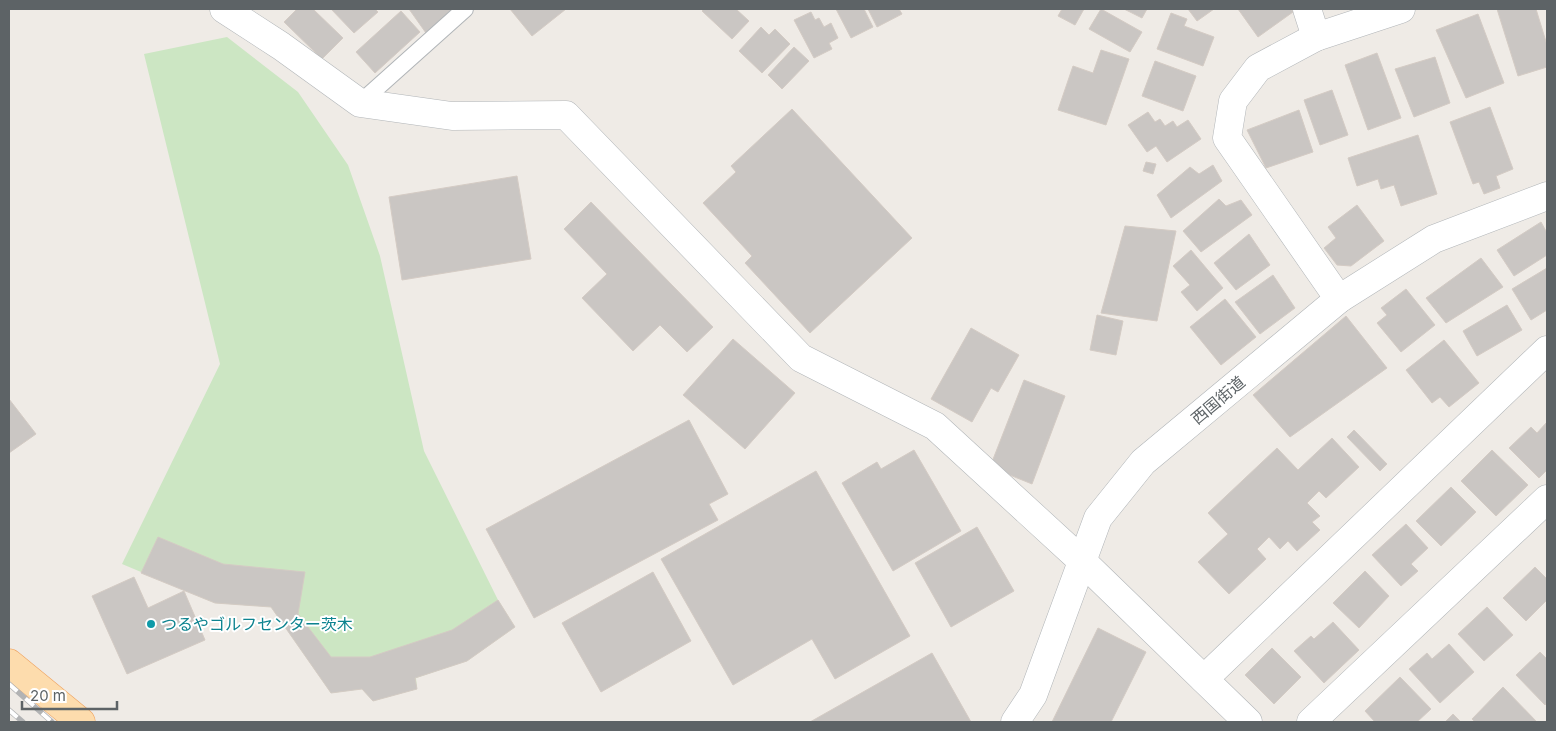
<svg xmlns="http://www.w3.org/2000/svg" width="1556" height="731" font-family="Inter,'Noto Sans JP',sans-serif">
  <rect width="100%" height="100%" fill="#efebe6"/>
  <path fill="#cce6c3" d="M227,37L298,92L348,165L380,256L424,451L498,600L515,627L467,661L416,678L417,689L373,701L362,689L331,693L271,607L215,603L122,564L220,364L144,54Z"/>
  <g fill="#cac6c3" stroke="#d4cbc4">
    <path d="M297,9H313L343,38L322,59L284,22Z"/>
    <path d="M331,9H375L378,12L354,33Z"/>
    <path d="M409,9H453L426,33Z"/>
    <path d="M510,9H566L532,36Z"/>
    <path d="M704,9H736L749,21L732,39L702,11Z"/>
    <path d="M836,9H864L873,27L851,38Z"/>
    <path d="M868,9H899L902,14L877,27Z"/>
    <path d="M1062,9H1084L1075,25L1058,16Z"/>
    <path d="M1101,9L1142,32L1130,52L1089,29Z"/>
    <path d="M1124,9H1147L1142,18Z"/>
    <path d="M1188,9H1214L1197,21Z"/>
    <path d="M1238,9H1291L1293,12L1258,37Z"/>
    <path d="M1497,9H1536L1547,45V67L1518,76Z"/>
    <path d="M401,11L420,32L375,73L356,52Z"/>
    <path d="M811,12L815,20L819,18L824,27L831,23L838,38L829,43L832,49L814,58L794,20Z"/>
    <path d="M1171,13L1187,19L1184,26L1214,37L1203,66L1157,49Z"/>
    <path d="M1478,14L1504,83L1466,98L1436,30Z"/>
    <path d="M761,27L769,35L775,29L790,44L762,73L739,51Z"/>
    <path d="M794,47L809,61L782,89L768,75Z"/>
    <path d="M1101,50L1129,59L1106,125L1058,110L1073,66L1093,73Z"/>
    <path d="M1377,53L1401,118L1368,130L1345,65Z"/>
    <path d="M1435,57L1450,103L1414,117L1395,69Z"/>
    <path d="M1155,61L1196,76L1183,111L1142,96Z"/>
    <path d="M1332,90L1348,135L1320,145L1304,100Z"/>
    <path d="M1490,107L1513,169L1496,176L1500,188L1484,194L1479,182L1473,184L1450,122Z"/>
    <path d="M792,109L912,238L810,333L745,263L752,256L703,203L736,172L731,166Z"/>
    <path d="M1299,110L1313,152L1266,168L1247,130Z"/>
    <path d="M1148,112L1155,122L1160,119L1165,126L1173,121L1177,127L1188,120L1201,139L1167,162L1156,146L1147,152L1128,125Z"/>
    <path d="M1418,135L1437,194L1401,206L1394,185L1381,189L1378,179L1357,186L1348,158Z"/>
    <path d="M1146,162L1156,164L1153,174L1143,171Z"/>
    <path d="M1213,165L1222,181L1171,218L1157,195L1190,167L1199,174Z"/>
    <path d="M517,176L531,259L402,280L389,197Z"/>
    <path d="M1219,199L1226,206L1241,200L1252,215L1201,252L1183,231Z"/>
    <path d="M591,202L713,327L687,352L660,325L633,351L582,298L607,274L564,229Z"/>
    <path d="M1357,205L1384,241L1351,266L1337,265L1324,248L1336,238L1328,227Z"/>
    <path d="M1541,222L1547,233V255L1514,276L1497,250Z"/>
    <path d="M1125,226L1176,231L1157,321L1101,313Z"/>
    <path d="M1249,234L1270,265L1236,290L1214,263Z"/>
    <path d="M1191,250L1223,288L1197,311L1181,292L1190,285L1173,266Z"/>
    <path d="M1481,258L1503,287L1446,323L1426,298Z"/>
    <path d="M1547,268V310L1531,320L1512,289Z"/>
    <path d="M1273,275L1295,308L1260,334L1235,302Z"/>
    <path d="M1406,289L1435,325L1401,352L1377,323L1387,315L1381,308Z"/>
    <path d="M1225,299L1256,337L1221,365L1190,327Z"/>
    <path d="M1507,305L1522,330L1477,356L1463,331Z"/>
    <path d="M1097,315L1123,321L1116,355L1090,350Z"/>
    <path d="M1346,316L1387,368L1290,437L1253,395Z"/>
    <path d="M971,328L1019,355L998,392L991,388L972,422L931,399Z"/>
    <path d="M733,339L795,393L745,449L683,395Z"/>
    <path d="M1444,340L1479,383L1449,407L1440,397L1432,403L1406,370Z"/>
    <path d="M1024,380L1065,396L1032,484L990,467Z"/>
    <path d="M9,399L36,434L9,453Z"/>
    <path d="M689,420L728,494L709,504L718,520L534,618L486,529Z"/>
    <path d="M1547,422V470L1539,478L1509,448L1531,427L1537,433Z"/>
    <path d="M1354,430L1387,464L1380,471L1347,437Z"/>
    <path d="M1332,438L1359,467L1326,498L1319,491L1307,503L1320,516L1312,522L1320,530L1297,551L1288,541L1280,549L1269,537L1257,549L1266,559L1229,594L1198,562L1228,534L1208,513L1277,448L1298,470Z"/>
    <path d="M914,450L961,531L893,571L842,483L877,462L881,469Z"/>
    <path d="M1492,450L1528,485L1496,516L1461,481Z"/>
    <path d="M816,471L910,636L835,679L812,639L733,685L661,559Z"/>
    <path d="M1451,487L1476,512L1441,546L1416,521Z"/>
    <path d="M1406,524L1428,548L1411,564L1418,571L1401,586L1372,555Z"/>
    <path d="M977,527L1014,591L951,627L915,563Z"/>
    <path d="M158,537L223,564L305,572L298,614L331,657H370L452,630L498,600L515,627L467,661L415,678L417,689L373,701L362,689L331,693L271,607L215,603L141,573Z"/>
    <path d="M1535,567L1547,579V600L1526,621L1503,598Z"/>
    <path d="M1365,571L1389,596L1359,628L1333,603Z"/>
    <path d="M653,572L691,641L601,692L562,623Z"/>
    <path d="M134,577L148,608L184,591L205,640L127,674L92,596Z"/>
    <path d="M1487,607L1513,635L1484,661L1458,634Z"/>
    <path d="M1333,622L1359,650L1324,683L1294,651L1311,636L1314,639Z"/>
    <path d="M1098,628L1146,652L1111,722H1052Z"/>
    <path d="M1449,644L1474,672L1440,703L1409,669L1427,653L1432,659Z"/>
    <path d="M1272,648L1301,677L1274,704L1245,675Z"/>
    <path d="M1540,652L1547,659V702L1545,705L1516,675Z"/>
    <path d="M932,653L971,722H810Z"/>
    <path d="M1400,677L1431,709L1417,722H1375L1365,711Z"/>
    <path d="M1503,687L1537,722H1475L1472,719Z"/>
    <path d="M1453,714L1461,722H1445Z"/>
  </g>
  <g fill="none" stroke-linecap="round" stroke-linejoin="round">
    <g stroke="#b1b5b8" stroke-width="18">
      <path id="lane" d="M360,103L465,9"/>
    </g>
    <g stroke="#b1b5b8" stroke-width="29">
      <g id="street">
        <path d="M224,9L281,46L360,103L452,116L566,115L801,358L935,426L1082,561L1248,722"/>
        <path d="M1307,9L1316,37"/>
        <path d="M1339,299L1227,138L1233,101L1258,68L1316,37L1401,9"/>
        <path d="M1204,679L1547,350"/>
        <path d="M1015,722L1033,695L1098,518L1143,462L1339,299L1434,239L1547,196"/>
        <path d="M1311,722L1547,499"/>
      </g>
    </g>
    <g stroke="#eea260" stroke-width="29">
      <path id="primary" d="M9,663L81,722"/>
    </g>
    <use href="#lane" stroke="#fff" stroke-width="16"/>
    <use href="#street" stroke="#fff" stroke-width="28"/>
    <use href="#primary" stroke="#fddcad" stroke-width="28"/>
    <g stroke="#b2b3b4" stroke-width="5.5">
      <g id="rail">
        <path d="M9,684L52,722"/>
        <path d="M9,710L23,722"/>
      </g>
    </g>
    <use href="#rail" stroke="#fff" stroke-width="4" stroke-dasharray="11" stroke-linecap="butt"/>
  </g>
  <circle fill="#0f9aa8" stroke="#fff" stroke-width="2" cx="151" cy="624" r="5"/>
  <g text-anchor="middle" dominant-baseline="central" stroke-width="4" stroke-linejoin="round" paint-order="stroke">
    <g font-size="16" fill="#5d6366" stroke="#fff">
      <text transform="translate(1218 400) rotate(-40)">西国街道</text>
    </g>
    <g font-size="16" fill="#0d838f" stroke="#fff" text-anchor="start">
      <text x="161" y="624">つるやゴルフセンター茨木</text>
    </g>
  </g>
  <rect width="1556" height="731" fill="none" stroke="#5d6366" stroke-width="20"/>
  <path d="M22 701v8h95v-8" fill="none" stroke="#5d6366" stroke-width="2.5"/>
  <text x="30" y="701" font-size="15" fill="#5d6366" stroke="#ffffff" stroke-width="4" paint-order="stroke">20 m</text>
</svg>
